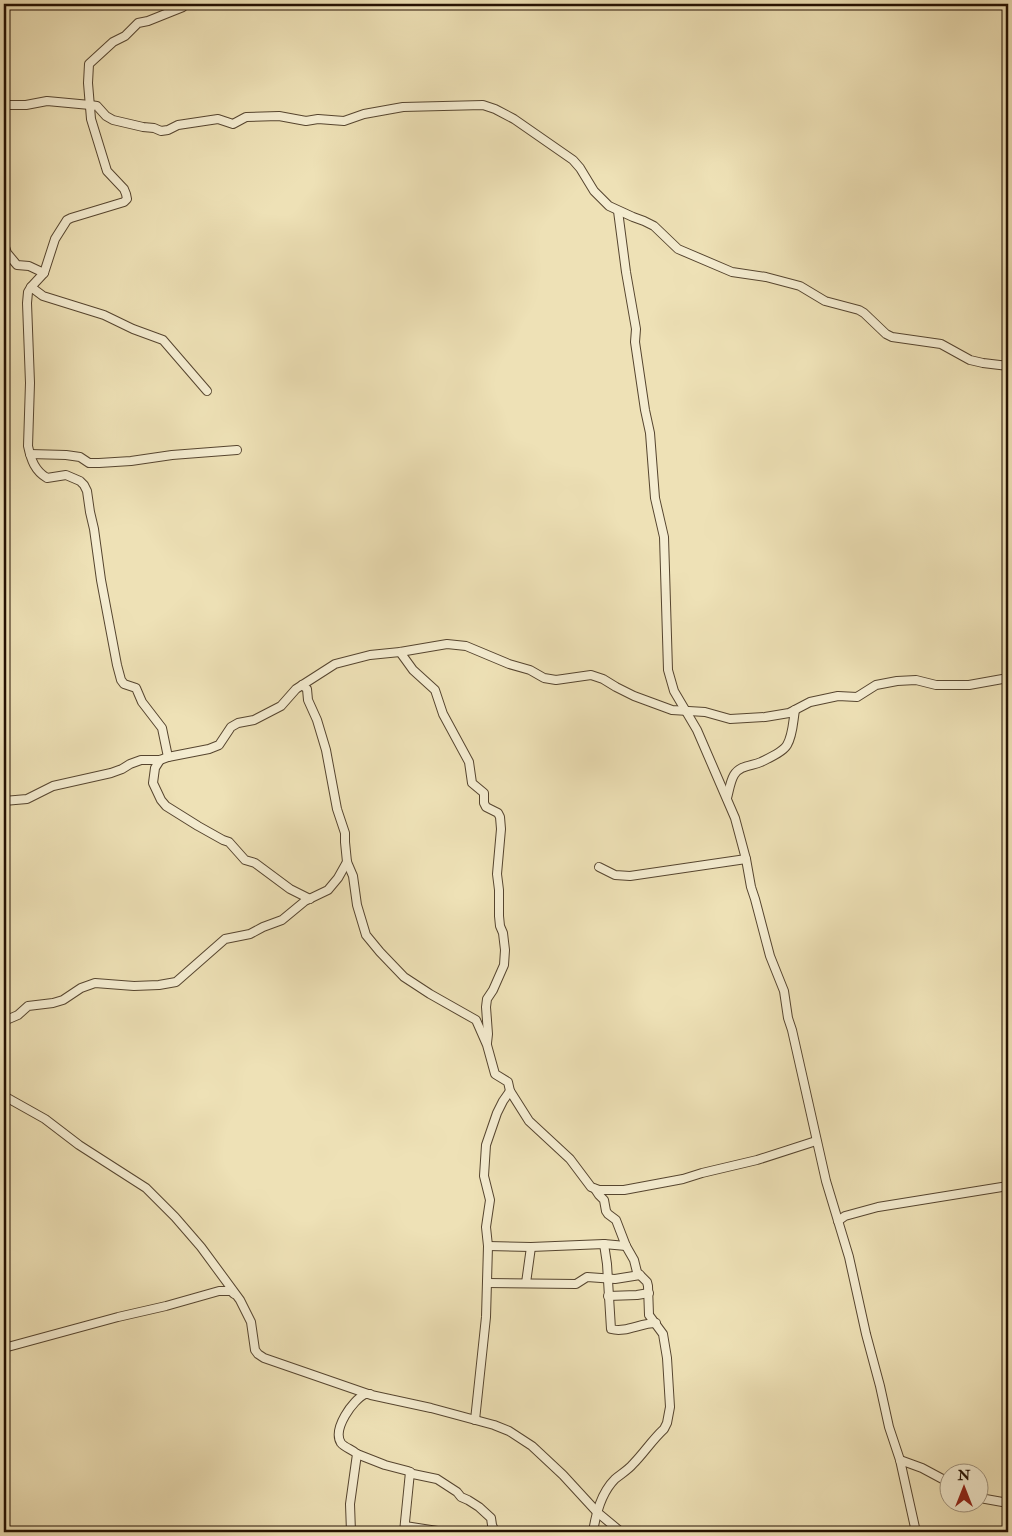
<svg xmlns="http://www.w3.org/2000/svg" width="1012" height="1536" font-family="'IM FELL Double Pica',serif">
  <rect width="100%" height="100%" fill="#eee1b6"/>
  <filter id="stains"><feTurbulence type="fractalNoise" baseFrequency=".004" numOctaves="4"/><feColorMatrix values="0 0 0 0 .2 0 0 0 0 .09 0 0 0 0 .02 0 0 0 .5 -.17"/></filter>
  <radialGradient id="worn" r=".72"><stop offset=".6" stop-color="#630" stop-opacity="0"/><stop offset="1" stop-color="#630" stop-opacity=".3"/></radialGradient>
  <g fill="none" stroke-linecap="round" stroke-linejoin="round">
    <g stroke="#56452f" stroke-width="10">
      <g id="minor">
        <path d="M4,105H26L47,101L90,105L97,106L106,116L113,120L143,127L154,128L161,131L168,130L178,125L218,119L233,124L246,117L279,116L306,121L318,119L344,121L364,114L403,107L483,105L495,109L514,119L573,160L580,168L594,191L609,206L633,217L644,221L654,226L678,249L732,272L766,277L800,286L825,301L859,310L864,313L886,334L892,337L941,344L970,360L983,363L1008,366"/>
        <path d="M618,211L626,272L636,329L635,342L645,410L650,433L655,498L664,537L668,670L674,691L697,730L735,818L746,859L751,887L755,899L770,956L784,991L788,1018L792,1030L826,1181L849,1257L866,1334L880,1386L889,1427L900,1460L916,1532"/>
        <path d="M4,244L7,253L17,265L29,266L44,273"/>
        <path d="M31,287L43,296L104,315L133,329L163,340L207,391"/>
        <path d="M30,454L66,455L80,457L89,463H99L131,461L172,455L237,450"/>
        <path d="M400,652L413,670L435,690L443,714L469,762L472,783L484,793V803L486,807L498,813L500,817L501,829L497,874L499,890V916L500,926L503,933L505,950L504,965L493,990L487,999L486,1007L488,1034L487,1043"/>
        <path d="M302,685L307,689L308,700L317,720L326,750L337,809L345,833V842L347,862L353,876L357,905L366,935L380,952L404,977L430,994L476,1020L487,1045L495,1074L508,1082L510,1091L529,1121L570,1159L591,1187L599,1190H624L683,1179L702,1173L757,1160L816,1141"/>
        <path d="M168,757L162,728L142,702L136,688L124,684L121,680L117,665L101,580L94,529L90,512L87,491L84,485L80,481L66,475L47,478C35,471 31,460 28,446L30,383L27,303L28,292L31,287L44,273L55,239L67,220L71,218L124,202L127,199L126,194L124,189L107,171L91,119L88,83L89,64L113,42L125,36L138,23L148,21L183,7L184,4"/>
        <path d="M160,760L155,768L153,783L161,800L166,806L198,826L223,840L229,842L245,860L255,863L290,889L310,899"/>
        <path d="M727,798C729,791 730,782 734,775C740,765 752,766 761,762C769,758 783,752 787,745C793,735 793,721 795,710"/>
        <path d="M4,801L27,799L53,786L111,773L122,769L130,764L141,760H160L168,757L209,749L219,745L231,727L238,723L254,720L281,706L296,689L335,664L370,655L400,652L447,644L466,646L509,664L530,670L544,678L556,680L591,675L603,679L616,687L634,696L672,710L705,712L730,719L765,717L789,713L810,702L838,696L857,697L876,685L897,681L916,680L936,685H969L1008,678"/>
        <path d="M599,867L615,875L630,876L746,859"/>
        <path d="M4,1021L18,1015L28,1006L53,1003L63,1000L81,988L95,983L134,986L159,985L176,982L225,939L250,934L263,927L282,920L305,901L328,890L338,878L347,862"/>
        <path d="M4,1096L45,1119L79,1145L146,1188L175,1217L201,1247L240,1300L251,1322L255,1350L258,1354L264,1358L371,1395L431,1408L494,1425L509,1431L532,1446L563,1475L597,1512L621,1532"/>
        <path d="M838,1221L845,1216L878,1207L1008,1186"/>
        <path d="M604,1244L607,1264L611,1329C626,1333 640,1323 656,1323"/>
        <path d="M488,1246L531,1247L604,1244L626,1246"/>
        <path d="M487,1283L576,1284L587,1277L615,1279L640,1275"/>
        <path d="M526,1283L531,1247"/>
        <path d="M608,1296L637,1295L649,1293"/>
        <path d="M4,1348L118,1317L166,1306L219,1291H231L234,1294"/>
        <path d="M475,1420L486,1317L488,1246L486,1227L490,1200L484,1176L486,1145L497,1113L503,1101L510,1091"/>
        <path d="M357,1454L385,1465L408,1471L413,1474L437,1479L457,1492L461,1497L468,1500L479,1507L491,1518L492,1525L495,1532"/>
        <path d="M900,1460L922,1468L950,1483"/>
        <path d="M980,1498L1008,1503"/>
        <path d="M405,1526L444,1532"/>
        <path d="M351,1532L350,1504L357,1454C352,1449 345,1448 341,1443C332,1429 353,1400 365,1394H370"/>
        <path d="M404,1532L410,1472"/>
        <path d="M593,1532C596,1513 601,1493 615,1479C621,1474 628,1470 633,1464C644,1453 652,1440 664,1429L667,1423L670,1407L667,1358L663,1334L649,1315L648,1286L647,1282L637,1272L634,1260L626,1246L616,1220L608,1214L606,1211L604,1200L599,1195L595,1189"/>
      </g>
    </g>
    <use href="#minor" stroke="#f4ecd0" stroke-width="8"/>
  </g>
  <rect width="1012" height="1536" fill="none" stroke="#eee1b6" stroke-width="20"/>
  <rect x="5" y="5" width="1002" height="1526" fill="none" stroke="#241102" stroke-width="2.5"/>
  <rect x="10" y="10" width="992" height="1516" fill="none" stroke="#241102"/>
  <g transform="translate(964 1488)"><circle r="24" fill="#f4ecd0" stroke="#a1947e"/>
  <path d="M0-4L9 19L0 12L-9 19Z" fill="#8f2418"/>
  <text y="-8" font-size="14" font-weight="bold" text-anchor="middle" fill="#241102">N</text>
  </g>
  <rect width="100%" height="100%" filter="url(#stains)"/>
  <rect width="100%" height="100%" fill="url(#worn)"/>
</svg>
